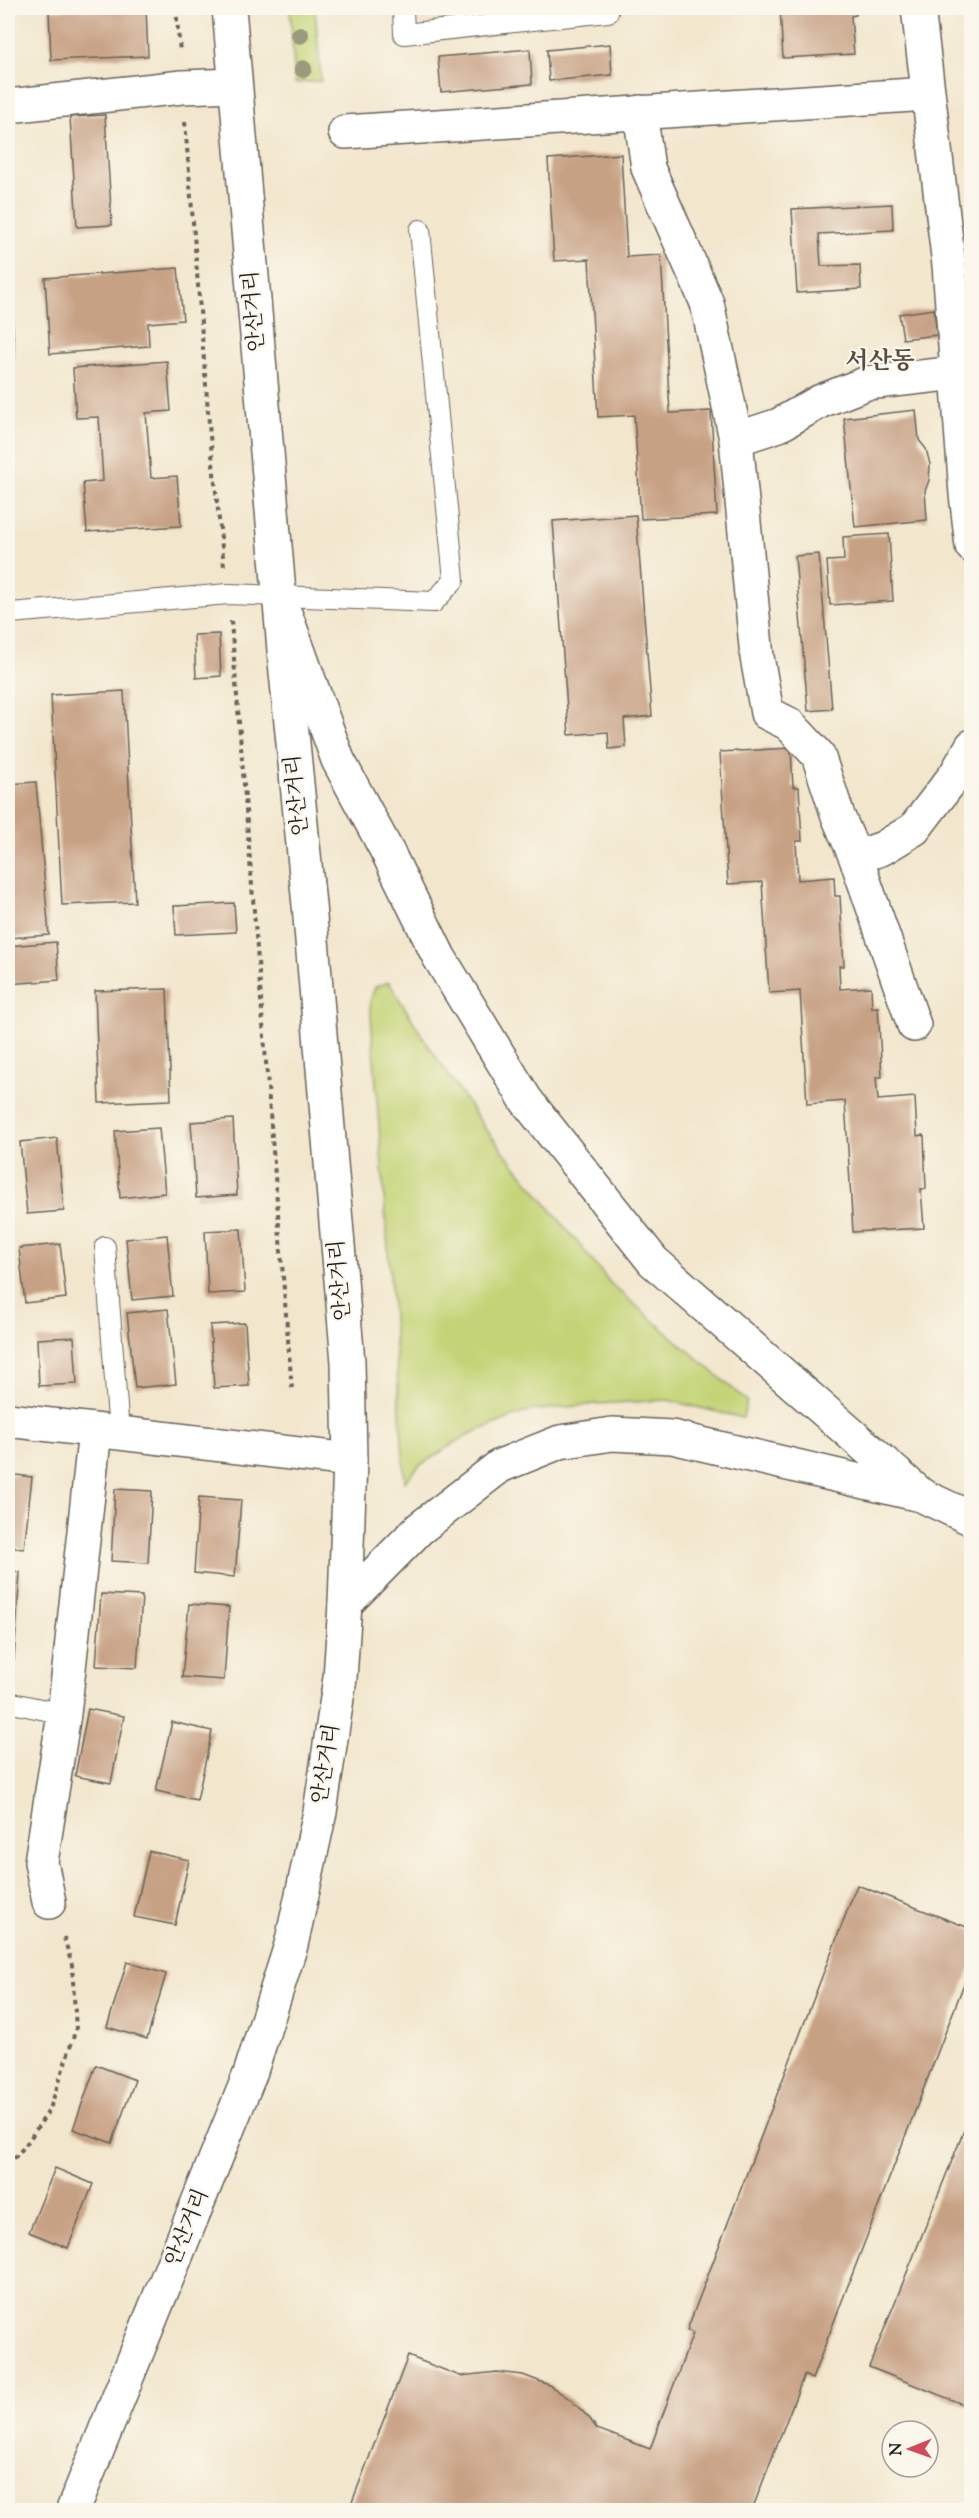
<svg xmlns="http://www.w3.org/2000/svg" width="979" height="2518" font-family="'Sorts Mill Goudy','Noto Serif KR',serif">
  <rect width="100%" height="100%" fill="#fbf7ec"/>
  <filter id="ink" filterUnits="userSpaceOnUse"><feTurbulence type="fractalNoise" baseFrequency=".0167" numOctaves="2"/><feDisplacementMap in="SourceGraphic" scale="12" xChannelSelector="R" yChannelSelector="G"/><feConvolveMatrix kernelMatrix="1 2 1 2 8 2 1 2 1" color-interpolation-filters="sRGB"/></filter>
  <filter id="wash" filterUnits="userSpaceOnUse"><feTurbulence type="fractalNoise" baseFrequency=".008" numOctaves="4" result="noise"/><feDisplacementMap in="SourceGraphic" scale="24" xChannelSelector="R" yChannelSelector="G"/><feGaussianBlur stdDeviation="1.35" result="paint"/><feColorMatrix in="noise" values="0 0 0 0 0 0 0 0 0 0 0 0 0 0 0 0 0 1.4 0 .05"/><feComposite in="paint" operator="in"/></filter>
  <g filter="url(#wash)">
    <rect width="100%" height="100%" fill="#f2e6cc"/>
    <g fill="#c3d375" stroke="#707848" stroke-width="1.5">
      <path d="M290,8H315L321,81L295,83Z"/>
      <path d="M389,982L426,1042L484,1127L612,1285L747,1401L743,1418L667,1400L596,1404L528,1411L467,1435L419,1466L405,1482L370,1002L375,987Z"/>
    </g>
    <g id="blocks">
      <g fill="#c7a184">
        <path d="M88,8H146L148,56L51,60L49,10L88,9Z"/>
        <path d="M780,8H856V15L851,16L854,54L783,58Z"/>
        <path d="M610,44L612,75L549,81L547,50Z"/>
        <path d="M530,49L532,84L441,92L438,57Z"/>
        <path d="M105,115L112,225L77,227L70,117Z"/>
        <path d="M621,154L627,257L661,255L670,413L711,411L717,515L641,519L634,415L598,417L589,259L554,261L548,159Z"/>
        <path d="M892,204L893,230L819,234L821,266L860,265L861,289L797,293L792,209Z"/>
        <path d="M8,240H9L14,359H8Z"/>
        <path d="M178,268L183,320L148,323L149,346L50,354L45,278Z"/>
        <path d="M934,309L937,335L903,339L899,314Z"/>
        <path d="M167,361L171,411L146,413L151,478L177,476L181,526L87,532L83,483L103,481L99,417L76,418L73,368Z"/>
        <path d="M916,410L919,440L926,449L930,464L929,480L925,491L927,520L855,527L844,418Z"/>
        <path d="M636,515L652,716L624,719L626,747L609,749L608,732L569,735L553,521Z"/>
        <path d="M889,534L893,601L830,605L827,561L844,560L843,537Z"/>
        <path d="M819,554L832,709L808,711L795,556Z"/>
        <path d="M219,634L221,676L196,678L194,635Z"/>
        <path d="M124,691L135,902L62,905L51,695Z"/>
        <path d="M791,748L793,787H799L802,841H796L798,880L834,877L835,896H840L844,966H839L840,989L871,987L872,1008L878,1007L882,1077H876L878,1100L915,1097L917,1136L924,1135L926,1189H921L924,1228L853,1232L845,1101L807,1104L800,991L769,993L762,882L728,884L720,752Z"/>
        <path d="M36,782L49,935L8,938V784Z"/>
        <path d="M234,903L236,932L176,935L174,906Z"/>
        <path d="M56,942L59,980L8,984V946Z"/>
        <path d="M167,989L171,1100L99,1103L95,991Z"/>
        <path d="M233,1119L237,1195L196,1198L191,1122Z"/>
        <path d="M159,1128L165,1193L120,1198L115,1131Z"/>
        <path d="M57,1138L64,1211L27,1214L20,1142Z"/>
        <path d="M241,1229L245,1292L208,1294L205,1231Z"/>
        <path d="M167,1235L173,1296L132,1300L126,1239Z"/>
        <path d="M60,1244L66,1298L25,1303L19,1248Z"/>
        <path d="M168,1309L176,1384L135,1388L127,1313Z"/>
        <path d="M245,1323L249,1386L214,1388L210,1325Z"/>
        <path d="M74,1337L77,1384L39,1386L37,1339Z"/>
        <path d="M8,1474L32,1477L24,1549L8,1547Z"/>
        <path d="M115,1489L152,1491L148,1563L111,1561Z"/>
        <path d="M199,1497L241,1500L235,1577L194,1573Z"/>
        <path d="M8,1571L20,1572L14,1659L8,1658Z"/>
        <path d="M101,1594L142,1596L137,1668L96,1666Z"/>
        <path d="M189,1604L229,1607L224,1680L182,1677Z"/>
        <path d="M88,1709L124,1716L111,1783L75,1776Z"/>
        <path d="M172,1722L212,1731L197,1800L156,1791Z"/>
        <path d="M149,1851L189,1860L175,1925L134,1917Z"/>
        <path d="M857,1885L972,1929V1963L812,2379L804,2375L752,2510H349L408,2356L460,2376L497,2372L523,2375L549,2385L571,2400L590,2419L597,2429L650,2449L693,2333L687,2330Z"/>
        <path d="M127,1962L166,1974L147,2039L107,2027Z"/>
        <path d="M96,2065L135,2080L112,2143L73,2129Z"/>
        <path d="M971,2113H972V2408L869,2367Z"/>
        <path d="M55,2168L93,2184L68,2248L29,2232Z"/>
      </g>
    </g>
  </g>
  <g filter="url(#ink)">
    <use href="#blocks" fill-opacity="0" stroke="#67635a" stroke-width="1.5"/>
    <g fill="none" stroke-linecap="round" stroke-linejoin="round">
      <g stroke="#67635a" stroke-width="22">
        <g id="lane">
          <path d="M403,8L404,34L608,12"/>
          <path d="M11,613L228,594L434,602L454,580L420,230"/>
          <path d="M105,1247L119,1433"/>
          <path d="M8,1702L64,1714"/>
        </g>
      </g>
      <g stroke="#67635a" stroke-width="36">
        <g id="street">
          <path d="M918,8L949,265L966,494L972,546"/>
          <path d="M8,106L182,87L235,85"/>
          <path d="M640,112L648,168L707,303L736,439L757,657L767,713L789,724L818,755L838,816L856,858L914,1025"/>
          <path d="M345,132L928,94"/>
          <path d="M736,439L779,425L821,401L867,383L957,373"/>
          <path d="M856,858L883,848L914,829L956,774L972,746"/>
          <path d="M8,1420L350,1460"/>
          <path d="M49,1902L41,1862L64,1714L95,1431"/>
        </g>
      </g>
      <g stroke="#67635a" stroke-width="36">
        <g id="secondary">
          <path d="M286,616L338,760L388,853L439,957L526,1100L653,1261L921,1495L972,1519"/>
          <path d="M345,1604L419,1529L500,1466L560,1442L612,1434L672,1437L916,1494"/>
        </g>
      </g>
      <g stroke="#67635a" stroke-width="36">
        <path id="primary" d="M73,2510L250,2074L291,1945L320,1812L340,1678L345,1604L350,1460L348,1362L309,905L285,662L229,8"/>
      </g>
      <g stroke="#67635a" stroke-width="4" stroke-dasharray="4.5 4.5" stroke-linecap="butt">
        <path d="M176,8L180,52"/>
        <path d="M185,122L210,436L224,566"/>
        <path d="M231,621L292,1390"/>
        <path d="M8,2165L25,2146L50,2109L76,2029L72,1965L63,1934"/>
      </g>
      <use href="#lane" stroke="#fff" stroke-width="20"/>
      <use href="#street" stroke="#fff" stroke-width="33"/>
      <use href="#secondary" stroke="#fff" stroke-width="33"/>
      <use href="#primary" stroke="#fff" stroke-width="33"/>
    </g>
    <g fill="#9c9a7c">
      <circle cx="300" cy="35" r="9"/>
      <circle cx="303" cy="69" r="9"/>
    </g>
  </g>
  <g text-anchor="middle" dominant-baseline="central" stroke-width="4.5" stroke-linejoin="round" paint-order="stroke">
    <g font-size="21" fill="#1c1c1c" stroke="#fbf7ec">
      <text transform="translate(255 311) rotate(-95)">안산거리</text>
      <text transform="translate(298 795) rotate(-96)">안산거리</text>
      <text transform="translate(341 1280) rotate(-95)">안산거리</text>
      <text transform="translate(327 1764) rotate(-81)">안산거리</text>
      <text transform="translate(188 2228) rotate(-68)">안산거리</text>
    </g>
    <g font-size="24" font-weight="bold" fill="#584b40" stroke="#fbf7ec">
      <text x="880" y="362">서산동</text>
    </g>
  </g>
  <rect width="979" height="2518" fill="none" stroke="#fbf7ec" stroke-width="30"/>
  <g transform="translate(910 2449) rotate(269)"><circle r="28" fill="#fbf7ec" stroke="#a29f99" stroke-width="1.5"/>
  <path d="M0-4.5L10 22L0 15L-10 22Z" fill="#d1495b"/>
  <text y="-9" font-size="16" font-weight="bold" text-anchor="middle" fill="#1c1c1c">N</text>
  </g>
</svg>
